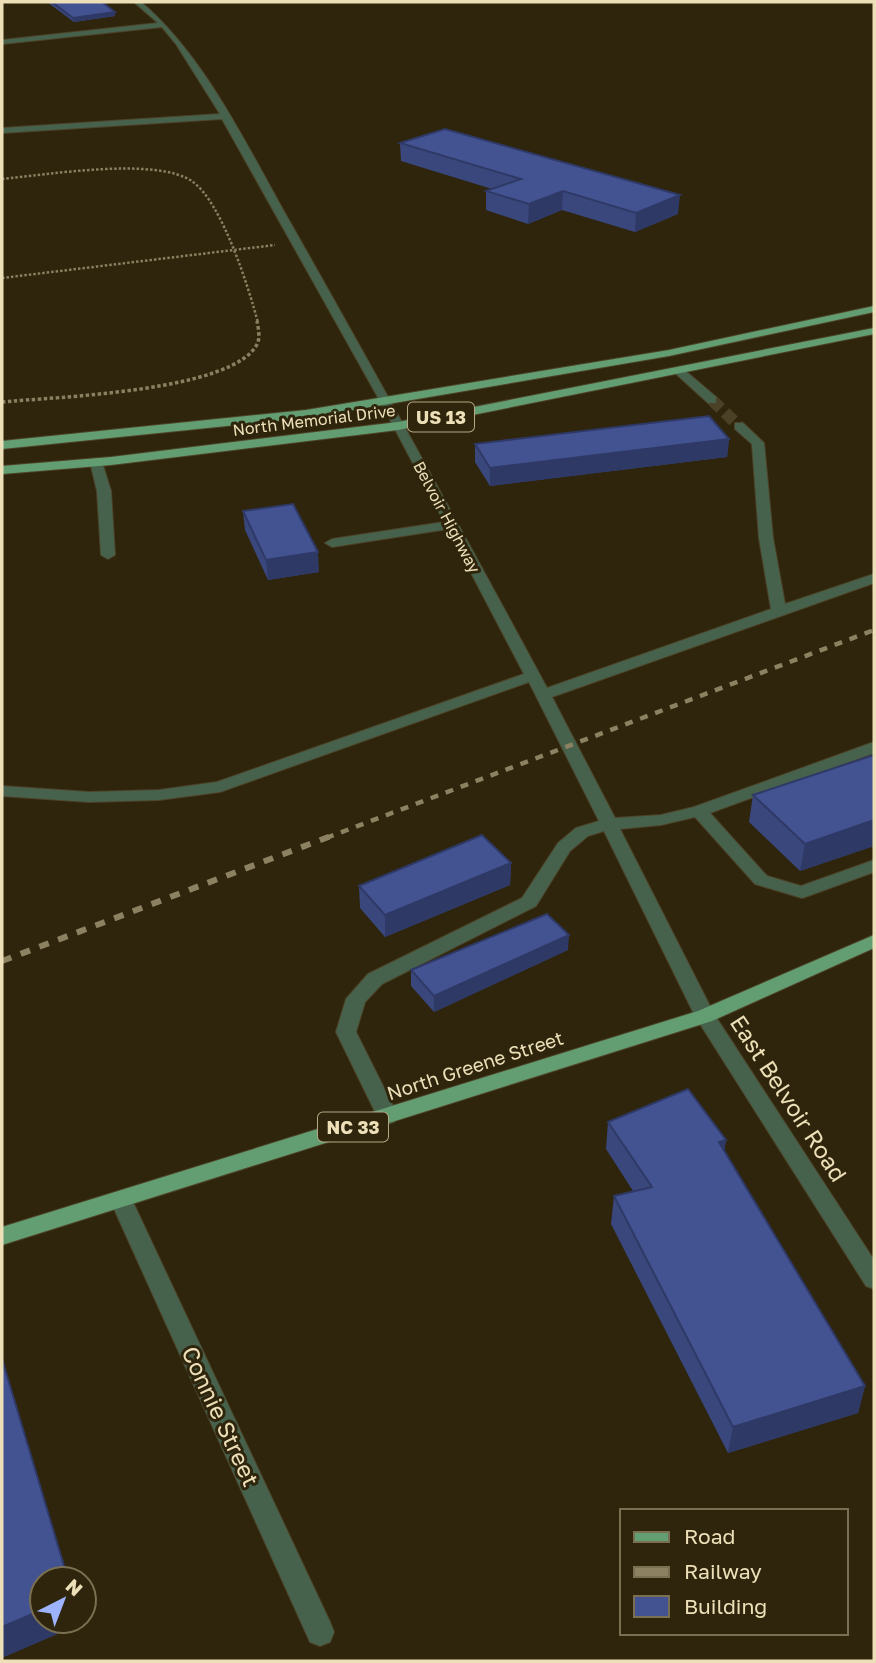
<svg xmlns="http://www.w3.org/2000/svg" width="876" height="1663" font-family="'Golos Text',sans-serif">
  <rect width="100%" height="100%" fill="#2e250c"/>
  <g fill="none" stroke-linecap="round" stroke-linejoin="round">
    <path stroke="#4b4126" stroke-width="12" stroke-dasharray="12 6" stroke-linecap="butt" d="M712,400L739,426"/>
    <g stroke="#4d4328" stroke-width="2">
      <g id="minor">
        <path d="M134,2H141C208,59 250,153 294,229C380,381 464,534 547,688L771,609L759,538L752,444L735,429V423H743L764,443L773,538L785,604L874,574V583L552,697L615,818L661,815L694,807L874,742V753L710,813L767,876L801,886L874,860V872L808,896L802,898L755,884L695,817L661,825L620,829L714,1014L874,1260V1289L866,1286L695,1016L604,831L588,836L570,851L536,906L382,984L365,1002L356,1032L398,1116L394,1122L387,1124L380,1122L336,1032L346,999L368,974L522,898L558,843L576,828L599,821L529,682L220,792L159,800L89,802L2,796V786L89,792L159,790L217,782L524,674L448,529L332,547L325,543L332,539L444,522L380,401L222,119L2,133V128L220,114L176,44L162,27L2,44V40L158,23Z"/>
        <path d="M674,368H682L716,397V403H708L674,372Z"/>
        <path d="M96,458L102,462L111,491L115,555L108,559L101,555L97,491L90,462Z"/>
        <path d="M121,1191L129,1194L132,1200L330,1622L334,1632L330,1642L320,1646L310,1642L110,1200L113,1194Z"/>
      </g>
    </g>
    <g stroke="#4d4328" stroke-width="2">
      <g id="major">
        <path d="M874,306V312L669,356L306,418L2,449V441L306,410L669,350Z"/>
        <path d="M874,328V334L398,430L111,465L2,474V466L111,457L398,422Z"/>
        <path d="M874,935V948L712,1021L2,1245V1227L698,1011Z"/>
      </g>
    </g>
    <g stroke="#8a7f60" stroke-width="2.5" stroke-dasharray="2.5 2" stroke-linecap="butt">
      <path d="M2,179C46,175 158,156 193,182C222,203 249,288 258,323"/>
      <path d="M2,278L275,245"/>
    </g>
    <path stroke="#8a7f60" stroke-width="3.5" stroke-dasharray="3.5 2.5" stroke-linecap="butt" d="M2,402C52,397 238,392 258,342C260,335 258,327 257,321"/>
    <use href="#minor" fill="#46624d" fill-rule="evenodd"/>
    <use href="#major" fill="#639d72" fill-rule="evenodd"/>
    <path stroke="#8c8161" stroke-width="4.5" stroke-dasharray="8 8" stroke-linecap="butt" d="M326,838L874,630"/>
    <path stroke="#8c8161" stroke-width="6" stroke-dasharray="10 10" stroke-linecap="butt" d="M2,961L331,836"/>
  </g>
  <g fill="#3a477d">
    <path d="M47,2H102L115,12V16L74,22Z"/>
    <path d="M400,143L678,214L635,232L562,210L528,224L486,210V191L492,189L401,161Z"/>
    <path d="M729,439L727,457L490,486L475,462V444Z"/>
    <path d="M243,511L319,572L268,580L245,530Z"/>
    <path d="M874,755V846L800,871L749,822L753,795Z"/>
    <path d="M511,863L510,885L385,937L360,908L359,886Z"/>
    <path d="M568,950L434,1012L411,986V970Z"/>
    <path d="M608,1122L726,1140L724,1151L865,1386L858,1413L728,1453L611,1224L614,1196L633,1191L606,1149Z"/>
  </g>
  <g fill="#2f3966">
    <path d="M115,12V16L74,22L73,18Z"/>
    <path d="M563,191L562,210L528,224L529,204Z"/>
    <path d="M680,195L678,214L635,232L636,213Z"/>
    <path d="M729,439L727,457L490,486V468Z"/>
    <path d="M318,552L319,572L268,580L266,560Z"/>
    <path d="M874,820V846L800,871L805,844Z"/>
    <path d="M511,863L510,885L385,937V915Z"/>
    <path d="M569,935L568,950L434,1012V996Z"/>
    <path d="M726,1140L722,1168L719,1142Z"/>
    <path d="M865,1386L858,1413L728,1453L733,1427Z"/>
    <path d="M42,1610V1621H80L81,1624L2,1658V1627Z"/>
  </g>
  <g fill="#435291" stroke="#2f3966" stroke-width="2">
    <path d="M52,2H102L115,12L73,18Z"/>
    <path d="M445,129L680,195L636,213L563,191L529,204L486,191L521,179L400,143Z"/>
    <path d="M709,416L729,439L490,468L475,444Z"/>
    <path d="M293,504L318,552L266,560L243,511Z"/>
    <path d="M874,755V820L805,844L753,795Z"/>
    <path d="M482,835L511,863L385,915L359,886Z"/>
    <path d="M547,914L569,935L434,996L411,970Z"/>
    <path d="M688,1089L726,1140L719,1142L865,1386L733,1427L614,1196L652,1187L608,1122Z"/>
    <path d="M2,1359L68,1579H42V1610L2,1627Z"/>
  </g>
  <g text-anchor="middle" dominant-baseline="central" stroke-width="6" stroke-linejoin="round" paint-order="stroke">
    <g font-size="16" fill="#ede0b9" stroke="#2e250c">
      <text transform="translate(314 420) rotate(-7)">North Memorial Drive</text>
      <text transform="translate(447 517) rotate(62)">Belvoir Highway</text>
    </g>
    <g fill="#2e250c" stroke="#b4a885" stroke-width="2">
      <rect x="408" y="402.5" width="66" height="29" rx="5"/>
      <rect x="318" y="1112.5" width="70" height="29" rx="5"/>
    </g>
    <g font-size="18" font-weight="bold" fill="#ede0b9">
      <text x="441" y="417">US 13</text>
      <text x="353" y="1127">NC 33</text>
    </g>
    <g font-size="19" fill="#ede0b9" stroke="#2e250c">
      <text transform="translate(475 1065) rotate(-18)">North Greene Street</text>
    </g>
    <g font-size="23" fill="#ede0b9" stroke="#2e250c">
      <text transform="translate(789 1098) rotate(57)">East Belvoir Road</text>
      <text transform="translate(221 1416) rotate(65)">Connie Street</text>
    </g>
  </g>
  <rect width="876" height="1663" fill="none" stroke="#ede0b9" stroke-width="7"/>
  <rect x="620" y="1509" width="228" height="126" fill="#2e250c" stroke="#7a7051" stroke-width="2"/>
  <rect x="634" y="1532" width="35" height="10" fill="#639d72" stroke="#7a7051" stroke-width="2"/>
  <text x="684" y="1544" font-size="21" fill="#ede0b9">Road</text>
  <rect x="634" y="1567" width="35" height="10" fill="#8c8161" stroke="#7a7051" stroke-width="2"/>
  <text x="684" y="1579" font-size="21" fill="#ede0b9">Railway</text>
  <rect x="634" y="1596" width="35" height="21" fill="#435291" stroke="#7a7051" stroke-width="2"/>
  <text x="684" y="1614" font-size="21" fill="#ede0b9">Building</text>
  <g transform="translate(63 1600) rotate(42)"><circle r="33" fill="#2e250c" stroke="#7a7051" stroke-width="2"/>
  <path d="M0-5L12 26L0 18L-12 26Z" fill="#9eb3fd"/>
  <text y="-10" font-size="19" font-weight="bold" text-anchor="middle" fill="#ede0b9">N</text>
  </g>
</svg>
